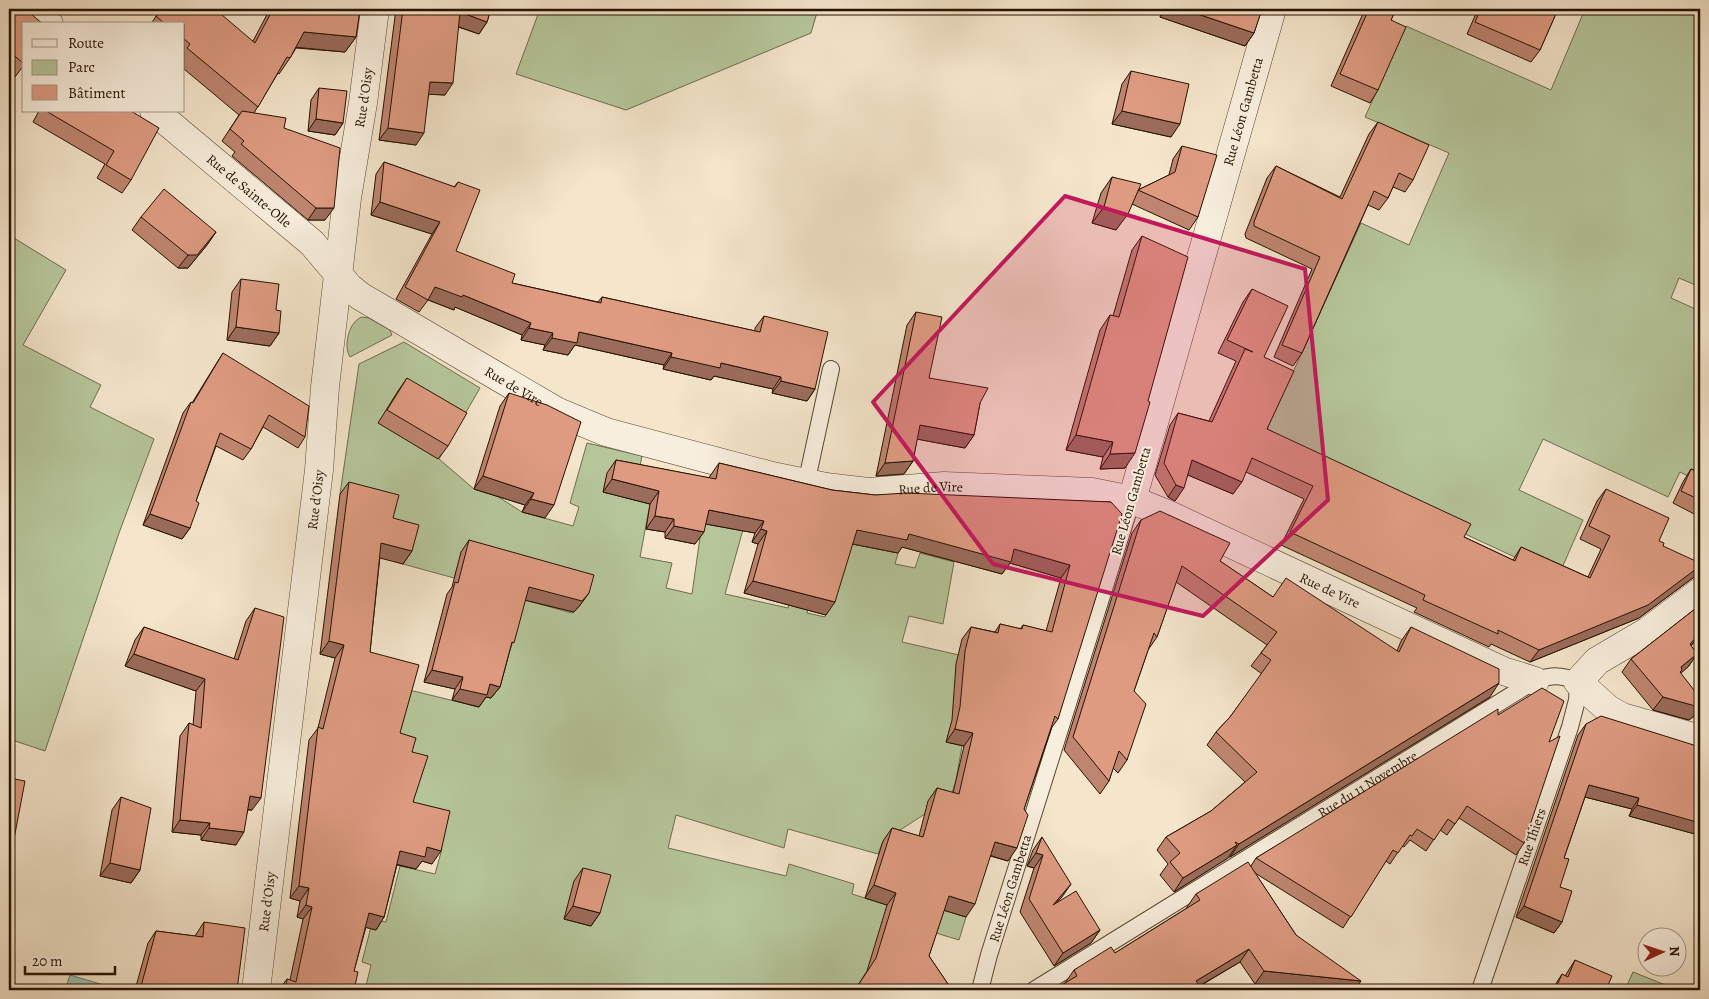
<svg xmlns="http://www.w3.org/2000/svg" width="1709" height="999" font-family="Alegreya,serif">
  <rect width="100%" height="100%" fill="#f4e5cb"/>
  <filter id="stains"><feTurbulence type="fractalNoise" baseFrequency=".004" numOctaves="4"/><feColorMatrix values="0 0 0 0 .2 0 0 0 0 .09 0 0 0 0 .02 0 0 0 .5 -.17"/></filter>
  <radialGradient id="worn" r=".72"><stop offset=".6" stop-color="#630" stop-opacity="0"/><stop offset="1" stop-color="#630" stop-opacity=".3"/></radialGradient>
  <g fill="#b6c69b" stroke="#6e6c4e">
    <path d="M540,9H818L811,33L626,110L516,74Z"/>
    <path d="M1585,9H1700V287L1679,278L1671,298L1700,311V476L1698,481L1680,472L1668,497L1543,439L1519,490L1583,520L1558,577L1262,440L1361,223L1409,245L1449,153L1365,117L1406,26L1551,90Z"/>
    <path d="M9,235L66,270L23,345L101,385L90,407L154,439L119,533L45,751L9,739Z"/>
    <path d="M362,317L369,318L390,330L392,335L350,357C343,346 349,321 362,317Z"/>
    <path d="M404,342L480,388L439,459L474,489L497,496L522,512L573,526L579,507L570,503L587,443L642,456L633,499L650,504L640,557L672,563L666,588L692,594L702,523L744,526L725,594L788,608L799,567L819,570L807,613L825,617L848,543L898,553L895,564L915,568L920,553L954,562L943,624L909,616L902,642L959,655L962,746L956,780L948,806L925,814L883,841L878,854L788,829L784,848L676,815L668,848L786,876L789,864L854,884L852,894L868,899L872,889L966,917L959,940L890,919L932,990H870L857,987L855,990H365L371,965L362,962L373,919L386,922L400,866L435,874L442,849L372,807L391,746L393,686L479,707L482,696L491,698L521,599L572,613L581,604L481,556L462,551L454,578L403,564L340,494L359,364Z"/>
    <path d="M1633,972L1678,990H1625Z"/>
  </g>
  <path fill="#9dc0b1" stroke="#6e7a6a" d="M70,975L107,986L105,990H65Z"/>
  <g fill="none" stroke-linecap="round" stroke-linejoin="round">
    <g stroke="#5a4733" stroke-width="18">
      <g id="service">
        <path d="M806,484L831,369"/>
        <path id="s1" d="M980,990L989,955L1132,500"/>
        <path id="s2" d="M1034,990L1526,686C1545,675 1558,673 1578,682L1577,700L1570,727L1480,990"/>
      </g>
    </g>
    <g stroke="#5a4733" stroke-width="29">
      <g id="minor">
        <path d="M31,9L49,24"/>
        <path id="s3" d="M154,111L312,243L349,287L360,296L558,412L606,432L772,476L826,487L868,492L944,486L1092,492L1132,500L1167,514L1503,671L1535,681"/>
        <path id="s4" d="M1132,500L1272,9"/>
        <path d="M1700,592L1648,631L1597,661L1578,682L1608,709L1622,717L1700,739"/>
        <path id="s5" d="M256,990L319,470L325,387L347,198L363,103L375,9"/>
      </g>
    </g>
    <use href="#service" stroke="#f8eedd" stroke-width="16"/>
    <use href="#minor" stroke="#f8eedd" stroke-width="28"/>
  </g>
  <g fill="#bf8570" stroke="#271200">
    <path d="M9,9L24,24V65L15,77L9,72Z"/>
    <path d="M270,9H360L356,37L345,52L296,48L290,58L279,74L278,73L254,113L284,128L325,220H308L232,156L235,152L222,141L239,115L184,69V24H151L156,16L253,41Z"/>
    <path d="M396,9H491L487,22L479,34L458,27L445,95L429,94L416,145L379,140Z"/>
    <path d="M1162,9H1262L1254,33L1245,46L1160,17Z"/>
    <path d="M1365,9H1396L1391,20L1378,90L1370,103L1331,86Z"/>
    <path d="M1478,9H1558L1540,50L1531,62L1467,34Z"/>
    <path d="M1131,71L1171,137L1112,124L1122,84Z"/>
    <path d="M319,88L343,123L335,135L308,131L311,100Z"/>
    <path d="M39,111H131V180L122,193L97,178L105,164L33,122Z"/>
    <path d="M1378,122L1413,180L1405,192L1393,187L1388,198L1379,210L1368,205L1302,353L1293,366L1274,357L1312,269L1246,238L1245,234L1267,178L1276,166L1340,197L1369,134Z"/>
    <path d="M1182,146L1198,217L1189,230L1132,204L1116,230L1092,223L1101,193L1112,177L1138,190L1169,175L1173,159Z"/>
    <path d="M384,162L454,187L458,182L456,251L512,283L598,302L602,297L755,331V328L764,316L815,389L807,401L772,393L773,389L714,376L711,380L689,375L663,369L664,365L575,345L568,355L543,350L545,345L521,340L522,335L455,307L454,310L428,300L419,312L396,299L432,234L371,215L376,174Z"/>
    <path d="M141,217L216,232L207,245L188,268H178L132,230Z"/>
    <path d="M1142,236L1125,468L1100,469L1103,457L1066,450L1100,330L1110,315L1113,316L1132,250Z"/>
    <path d="M241,279L276,310L279,333L270,346L227,340L232,292Z"/>
    <path d="M1252,289L1264,357L1267,429L1464,537L1513,560L1521,547L1588,577L1601,549L1580,539L1597,501L1606,489L1694,577L1639,618L1530,662L1491,644L1489,647L1414,612L1417,608L1281,545L1304,499L1246,472L1233,494L1188,475L1175,501L1168,497L1155,475L1170,425L1178,413L1209,421L1236,361L1218,353L1243,302Z"/>
    <path d="M916,312L929,378L980,403L974,435L965,448L917,439L913,461L904,474L876,476L907,325Z"/>
    <path d="M223,353L305,437L298,448L263,427L251,449L243,460L216,446L196,501L190,528L182,539L143,525L183,413L191,402L192,403L216,364Z"/>
    <path d="M407,378L448,446L438,459L378,423L398,391Z"/>
    <path d="M509,393L545,518L522,512L525,505L474,489L500,406Z"/>
    <path d="M616,460L709,478L710,476L719,463L832,490L875,495L1111,502L1058,719L1052,727L1024,809L1008,861L990,856L966,917L944,910L929,956L952,990H855L867,971L887,905L865,898L883,841L892,828L919,836L928,801L937,788L953,793L964,746L946,742L952,720L956,664L962,639L971,627L995,632L1000,624L1020,629L1023,625L1046,631L1061,578L1010,563L1002,574L902,547L898,553L852,544L826,615L744,593L758,544L752,542L755,533L706,524L695,544L665,538V532L646,529L650,504L603,492L607,473Z"/>
    <path d="M1691,469L1700,473V517L1673,503L1683,482Z"/>
    <path d="M349,482L393,518L412,551L403,564L380,557L370,652L400,733L412,752L413,802L432,864L422,861L416,869L397,865L384,917L376,930L366,927L354,971V990H279L287,979L290,980L303,919L297,917L300,901L290,898L309,740L318,728L335,658L320,654L340,494Z"/>
    <path d="M1141,520L1220,561L1273,597L1397,651L1401,641L1411,627L1490,697L1230,857H1229L1228,858L1174,892L1160,875L1168,864L1157,850L1166,837L1211,811L1245,782L1207,745L1216,732L1230,717L1262,674L1251,666L1267,645L1176,582L1157,637L1148,650L1134,691L1127,760L1118,773L1113,768L1109,781L1100,794L1064,750L1132,533Z"/>
    <path d="M469,540L581,604L574,612L525,600L510,650L500,687L491,698L486,697L479,707L452,700L455,689L424,682L447,594L452,587L461,552Z"/>
    <path d="M1700,605V635L1691,646L1697,654L1688,667L1680,673L1694,716L1689,720L1653,710L1622,672L1631,659Z"/>
    <path d="M255,608L252,810H248L236,845L201,840V835L172,832L180,736L189,723L193,725L196,691L125,666L135,640L144,627L234,659L246,621Z"/>
    <path d="M1498,715L1549,742L1524,843L1516,855L1459,818L1447,835L1440,830L1426,851L1410,840L1404,847L1402,846L1390,864L1386,861L1343,928L1255,873L1296,935L1355,990H1317L1255,984L1240,962L1200,986L1197,990H1053L1065,983L1074,970L1115,953L1187,908V907L1196,894L1251,866L1256,858Z"/>
    <path d="M1586,724L1700,747V827L1695,834L1629,816L1632,809L1585,797L1564,858L1560,887L1562,922L1554,933L1516,917L1578,735Z"/>
    <path d="M121,797L140,870L131,883L100,876L112,810Z"/>
    <path d="M1042,837L1062,897L1057,902L1100,930L1091,943L1054,966L1020,912L1034,868L1027,866L1033,850Z"/>
    <path d="M583,868L600,913L591,926L564,919L574,881Z"/>
    <path d="M204,922L237,990H135L148,943L156,931L195,936Z"/>
    <path d="M1575,960L1606,990H1552L1562,974L1565,976Z"/>
  </g>
  <g fill="#9b6c5b" stroke="#271200">
    <path d="M1166,9H1183L1254,33L1245,46L1160,17Z"/>
    <path d="M460,12L487,22L479,34L451,24Z"/>
    <path d="M304,32L356,37L345,52L293,47Z"/>
    <path d="M430,82L453,83L445,95L422,94Z"/>
    <path d="M1122,111L1180,124L1171,137L1112,124Z"/>
    <path d="M316,119L343,123L335,135L308,131Z"/>
    <path d="M388,128L424,133L416,145L379,140Z"/>
    <path d="M380,202L440,222L432,234L371,215Z"/>
    <path d="M1104,207L1128,214L1116,230L1092,223Z"/>
    <path d="M316,208H334L325,220H308Z"/>
    <path d="M216,232L207,245L188,268H178L188,255Z"/>
    <path d="M435,287L463,295L531,323L522,335L455,307L454,310L426,299Z"/>
    <path d="M236,327L279,333L270,346L227,340Z"/>
    <path d="M529,328L553,333L545,345L521,340Z"/>
    <path d="M579,332L672,353L664,365L575,345L568,355L543,350L552,338Z"/>
    <path d="M671,357L721,363L781,377L773,389L714,376L711,380L663,369Z"/>
    <path d="M781,381L815,389L807,401L772,393Z"/>
    <path d="M920,425L974,435L965,448L911,438Z"/>
    <path d="M1076,435L1113,442L1103,457L1066,450Z"/>
    <path d="M1135,453L1125,468L1100,469L1110,454Z"/>
    <path d="M1192,460L1242,482L1233,494L1183,473Z"/>
    <path d="M913,461L904,474L876,476L885,463Z"/>
    <path d="M483,476L534,493L525,505L474,489Z"/>
    <path d="M612,479L659,491L650,504L603,492Z"/>
    <path d="M1176,485L1184,488L1175,501L1168,497Z"/>
    <path d="M531,499L554,505L545,518L522,512Z"/>
    <path d="M709,510L764,521L755,533L700,523Z"/>
    <path d="M150,514L190,528L182,539L143,525Z"/>
    <path d="M655,516L674,519L665,532L646,529Z"/>
    <path d="M674,526L704,532L695,544L665,538Z"/>
    <path d="M761,529L767,531L758,544L752,542Z"/>
    <path d="M857,530L909,534L1014,549L1070,565L1061,578L1010,563L1002,574L902,547L898,553L848,543Z"/>
    <path d="M381,543L412,551L403,564L372,556Z"/>
    <path d="M1700,566V567L1694,577L1639,618L1530,662L1539,650Z"/>
    <path d="M753,581L835,602L826,615L744,593Z"/>
    <path d="M529,587L589,593L581,604L574,612L520,599Z"/>
    <path d="M1700,633V635L1681,657L1690,644Z"/>
    <path d="M329,641L344,645L335,658L320,654Z"/>
    <path d="M134,654L205,679L196,691L125,666Z"/>
    <path d="M1697,654L1688,667L1680,674L1681,667Z"/>
    <path d="M432,670L463,677L455,689L424,682Z"/>
    <path d="M1499,683L1490,697L1230,857L1239,844Z"/>
    <path d="M490,684L500,687L491,698L486,697L479,707L452,700L460,689Z"/>
    <path d="M1663,697L1700,705V707L1694,716L1689,720L1653,710Z"/>
    <path d="M955,729L973,733L964,746L946,742Z"/>
    <path d="M1589,785L1639,798L1632,809L1581,796Z"/>
    <path d="M250,796L261,798L252,810L241,809Z"/>
    <path d="M1637,805L1700,821V827L1695,834L1629,816Z"/>
    <path d="M180,820L210,823L201,835L172,832Z"/>
    <path d="M209,828L244,832L236,845L201,840Z"/>
    <path d="M9,838L14,839L9,846Z"/>
    <path d="M995,842L1017,848L1008,861L986,854Z"/>
    <path d="M1237,845L1228,858L1174,892L1183,878Z"/>
    <path d="M427,847L441,851L432,864L422,861L416,869L391,863L400,851Z"/>
    <path d="M1036,853L1043,855L1034,868L1027,866Z"/>
    <path d="M110,863L140,870L131,883L100,876Z"/>
    <path d="M1071,884L1062,897L1043,918L1053,905Z"/>
    <path d="M874,885L896,893L887,905L865,898Z"/>
    <path d="M299,886L309,888L300,901L290,898Z"/>
    <path d="M949,896L975,904L966,917L940,909Z"/>
    <path d="M306,905L312,907L303,919L297,917Z"/>
    <path d="M573,906L600,913L591,926L564,919Z"/>
    <path d="M1524,906L1562,922L1554,933L1516,917Z"/>
    <path d="M369,913L384,917L376,930L360,926Z"/>
    <path d="M1100,930L1091,943L1054,966L1063,953Z"/>
    <path d="M1249,949L1240,962L1192,990L1196,981Z"/>
    <path d="M1264,971L1361,981L1355,990H1317L1255,984Z"/>
  </g>
  <g fill="#de9b82" stroke="#271200">
    <path d="M9,9H25L43,24H24V64L9,51Z"/>
    <path d="M162,9H215L255,43L273,9H360L356,37L304,32L290,58L287,57L258,107L187,48L190,44L184,39V24H165L156,16Z"/>
    <path d="M403,9H491L487,22L460,12L453,83L430,82L424,133L388,128Z"/>
    <path d="M1183,9H1262L1254,33Z"/>
    <path d="M1369,9H1396L1391,20L1406,27L1378,90L1340,74Z"/>
    <path d="M1481,9H1558L1540,50L1475,22Z"/>
    <path d="M1131,71L1189,84L1180,124L1122,111Z"/>
    <path d="M319,88L347,91L343,123L316,119Z"/>
    <path d="M46,111H131L159,128L131,180L106,165L114,151Z"/>
    <path d="M242,111L286,118L284,128L340,148L334,208H316L241,144L244,141L230,129Z"/>
    <path d="M1378,122L1429,145L1413,180L1399,173L1388,198L1374,191L1302,353L1282,345L1320,257L1254,226V222L1276,166L1342,199Z"/>
    <path d="M1182,146L1217,155L1198,217L1138,190L1175,172Z"/>
    <path d="M384,162L455,187L458,182L480,190L456,251L515,274L512,283L601,303L602,297L760,332L764,316L828,332L815,389L781,381V377L721,363L720,368L698,363L671,357L672,353L579,332L577,343L552,338L553,333L529,328L531,323L463,295L462,297L435,287L428,300L405,287L440,222L380,202Z"/>
    <path d="M1112,177L1141,184L1128,214L1104,207Z"/>
    <path d="M164,189L216,232L197,255H188L141,217Z"/>
    <path d="M1142,236L1188,257L1148,401L1150,402L1135,453L1110,454L1113,442L1076,435L1110,315L1119,317Z"/>
    <path d="M241,279L279,284L276,310L281,311L279,333L236,327Z"/>
    <path d="M1252,289L1288,306L1264,357L1294,371L1267,429L1471,524L1464,537L1515,561L1521,547L1590,578L1610,536L1589,526L1606,489L1669,518L1659,541L1664,543L1663,546L1700,563V566L1648,605L1539,650L1498,630V634L1423,600L1425,595L1290,532L1313,486L1252,458L1242,482L1192,460L1184,488L1176,485L1164,463L1178,413L1212,422L1245,349L1253,352L1227,340Z"/>
    <path d="M916,312L942,317L929,378L988,388L980,403L974,435L920,425L913,461L885,463Z"/>
    <path d="M223,353L309,406L305,437L269,415L251,449L220,433L196,501L199,503L190,528L150,514L191,402L193,403Z"/>
    <path d="M407,378L467,413L448,446L387,410Z"/>
    <path d="M509,393L547,405L581,422L554,505L531,499L534,493L483,476Z"/>
    <path d="M616,460L716,479L719,463L832,490L875,495L906,493L1111,502L1122,514L1058,719L1055,716L1024,809L1028,815L1017,848L995,842L975,904L949,896L929,956L952,990H855L876,958L896,893L874,885L892,828L923,837L937,788L959,794L973,733L955,729L960,707L965,651L971,627L998,633L1000,624L1022,629L1023,625L1052,632L1070,565L1014,549L1011,562L909,534L907,540L857,530L835,602L753,581L767,531L761,529L764,521L709,510L704,532L674,526V519L655,516L659,491L612,479Z"/>
    <path d="M1691,469L1700,473V500L1681,491Z"/>
    <path d="M349,482L399,495L393,518L419,525L412,551L381,543L370,652L419,665L400,733L416,738L412,752L428,756L413,802L450,811L441,851L427,847L425,857L400,851L384,917L369,913L354,971L358,972L354,990H286L287,979L296,982L312,907L306,905L309,888L299,886L318,727L323,729L344,645L329,641Z"/>
    <path d="M1160,511L1230,543L1220,561L1273,597L1286,578L1399,652L1411,627L1499,669V683L1239,844L1235,842L1237,845L1183,878L1170,862L1180,853L1166,837L1211,811L1257,772L1216,732L1230,717L1271,660L1261,653L1277,632L1182,566L1157,637L1154,633L1134,691L1146,704L1127,760L1119,751L1109,781L1073,737L1141,520Z"/>
    <path d="M469,540L594,575L589,593L582,601L529,587L514,643L512,642L500,687L490,684L487,695L460,689L463,677L432,670L455,582L458,583Z"/>
    <path d="M1700,605V633L1690,644L1697,654L1681,667L1682,670L1680,672L1700,698V705L1699,707L1663,697L1631,659Z"/>
    <path d="M255,608L284,617L261,798L250,796L244,832L209,828L210,823L180,820L189,723L201,728L205,679L134,654L144,627L238,660Z"/>
    <path d="M1542,688L1564,701L1549,742L1560,736L1524,843L1467,806L1455,824L1448,819L1434,840L1417,829L1412,836L1410,835L1398,853L1393,850L1351,917L1256,858L1498,709V715Z"/>
    <path d="M1601,716L1700,747V823L1637,805L1639,798L1589,785L1564,858L1569,859L1560,887L1572,891L1562,922L1524,906L1586,724Z"/>
    <path d="M9,778L25,781L14,839L9,838Z"/>
    <path d="M121,797L151,808L140,870L110,863Z"/>
    <path d="M1042,837L1071,884L1053,905L1076,891L1100,930L1063,953L1029,899L1043,855L1036,853Z"/>
    <path d="M1248,862L1296,935L1361,981L1264,971L1249,949L1196,981L1200,986L1193,990H1053L1077,976L1074,970L1111,947L1115,953L1200,900L1196,894Z"/>
    <path d="M583,868L611,875L600,913L573,906Z"/>
    <path d="M204,922L245,928L237,990L227,989V990H140L156,931L203,937Z"/>
    <path d="M1575,960L1612,976L1606,990H1555L1562,974L1568,977Z"/>
  </g>
  <path fill="#c2185b" fill-opacity="0.2" stroke="#c2185b" stroke-width="4" stroke-linejoin="round" d="M1065,196L1305,269L1328,500L1203,616L993,564L873,402Z"/>
  <g text-anchor="middle" dominant-baseline="central" stroke-width="4" stroke-linejoin="round" paint-order="stroke">
    <g font-size="14" fill="#271200" stroke="#f8eedd">
      <text stroke="none"><textPath href="#s5" startOffset="899">Rue d'Oisy</textPath></text>
      <text stroke="none"><textPath href="#s4" startOffset="404">Rue Léon Gambetta</textPath></text>
      <text stroke="none"><textPath href="#s3" startOffset="124">Rue de Sainte-Olle</textPath></text>
      <text stroke="none"><textPath href="#s3" startOffset="456">Rue de Vire</textPath></text>
      <text stroke="none"><textPath href="#s3" startOffset="891">Rue de Vire</textPath></text>
      <text stroke="none"><textPath href="#s5" startOffset="494">Rue d'Oisy</textPath></text>
      <text transform="translate(1131 501) rotate(-74)">Rue Léon Gambetta</text>
      <text stroke="none"><textPath href="#s3" startOffset="1311">Rue de Vire</textPath></text>
      <text stroke="none"><textPath href="#s2" startOffset="392">Rue du 11 Novembre</textPath></text>
      <text transform="translate(1532 837) rotate(-71)">Rue Thiers</text>
      <text stroke="none"><textPath href="#s1" startOffset="106">Rue Léon Gambetta</textPath></text>
      <text stroke="none"><textPath href="#s5" startOffset="89">Rue d'Oisy</textPath></text>
    </g>
  </g>
  <rect width="1709" height="999" fill="none" stroke="#f4e5cb" stroke-width="30"/>
  <rect x="10" y="10" width="1689" height="979" fill="none" stroke="#271200" stroke-width="2.5"/>
  <rect x="15" y="15" width="1679" height="969" fill="none" stroke="#271200"/>
  <rect x="22" y="22" width="162" height="90" fill="#f8eedd" stroke="#a49685"/>
  <rect x="32" y="39" width="25" height="8" fill="#f8eedd" stroke="#a49685"/>
  <text x="68" y="48" font-size="15" fill="#271200">Route</text>
  <rect x="32" y="60" width="25" height="15" fill="#b6c69b" stroke="#a49685"/>
  <text x="68" y="72" font-size="15" fill="#271200">Parc</text>
  <rect x="32" y="85" width="25" height="15" fill="#de9b82" stroke="#a49685"/>
  <text x="68" y="98" font-size="15" fill="#271200">Bâtiment</text>
  <g transform="translate(1662 952) rotate(87)"><circle r="24" fill="#f8eedd" stroke="#a49685"/>
  <path d="M0-4L9 19L0 12L-9 19Z" fill="#8f2418"/>
  <text y="-8" font-size="14" font-weight="bold" text-anchor="middle" fill="#271200">N</text>
  </g>
  <path d="M25 966v8h90v-8" fill="none" stroke="#271200" stroke-width="2.5"/>
  <text x="32" y="966" font-size="15" fill="#271200" stroke="#f8eedd" stroke-width="4" paint-order="stroke">20 m</text>
  <rect width="100%" height="100%" filter="url(#stains)"/>
  <rect width="100%" height="100%" fill="url(#worn)"/>
</svg>
